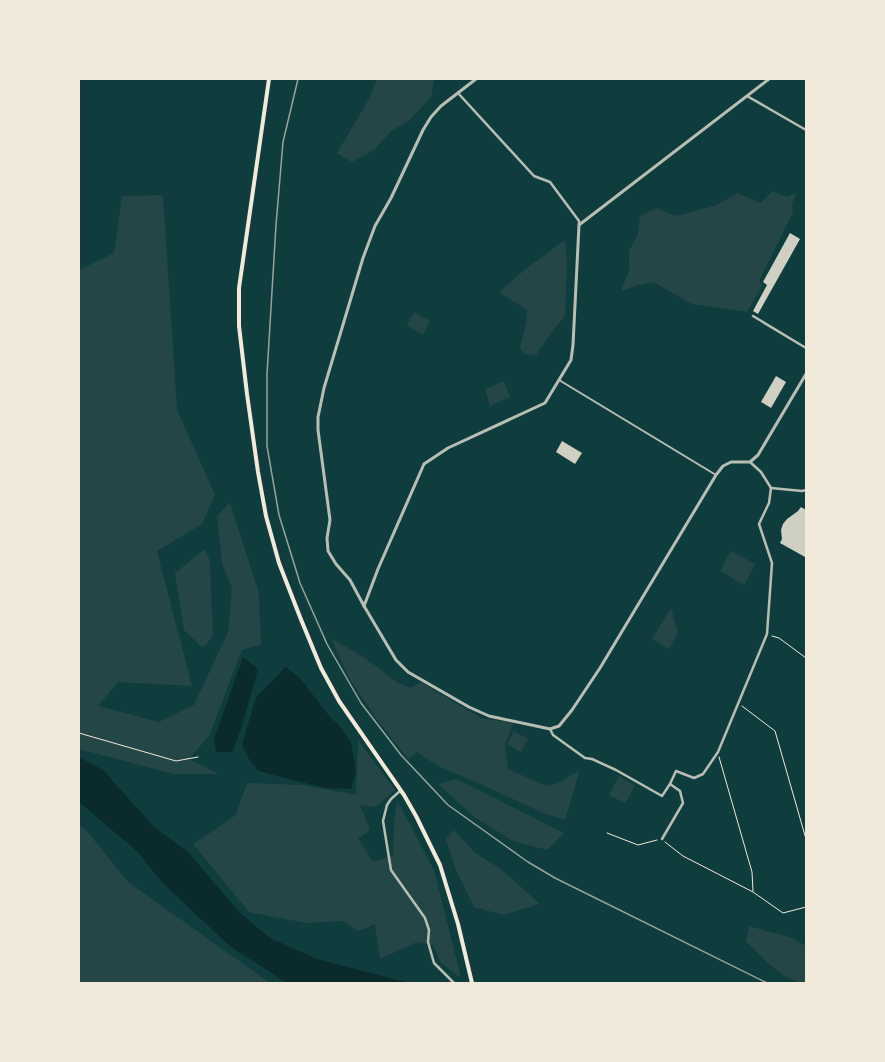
<svg xmlns="http://www.w3.org/2000/svg" width="885" height="1062" font-family="'Work Sans',sans-serif">
  <rect width="100%" height="100%" fill="#0f3d3e"/>
  <g fill="#244646">
    <path d="M377,79H434L431,97L410,120L391,131L374,150L352,162L337,153L369,99Z"/>
    <path d="M773,191L787,197L796,193L792,205L793,212L759,281L762,286L747,312L692,304L653,282L638,285L621,291L629,270V251L638,234L640,216L656,208L676,216L714,206L738,193L760,203Z"/>
    <path d="M163,195L177,410L215,495L202,524L157,551L192,686L118,682L98,706L159,722L194,705L228,632L232,588L222,563L217,516L230,503L259,593L261,644L242,650L209,736L189,759L219,774H174L79,749V270L114,253L122,196Z"/>
    <path d="M565,240L567,261L565,316L554,329L536,355L524,354L520,348L526,322L527,310L499,292L527,268Z"/>
    <path d="M414,312L430,321L423,335L407,325Z"/>
    <path d="M504,381L510,397L490,406L485,389Z"/>
    <path d="M205,549L210,561L213,636L203,648L184,630L175,573Z"/>
    <path d="M731,551L755,564L744,585L720,571Z"/>
    <path d="M671,608L678,632L669,649L652,639Z"/>
    <path d="M331,638L365,658L398,683L411,688L420,682L481,718L514,723L505,744L508,769L546,786L556,784L580,770L565,820L543,813L485,786L438,766L417,752L408,759L376,718L349,678Z"/>
    <path d="M514,731L528,739L521,752L507,744Z"/>
    <path d="M358,740L395,790L376,807L360,805L370,830L358,839L373,862L393,855L394,823L397,800L434,870L461,978L441,963L433,945L417,942L380,959L375,924L359,931L342,921L306,923L249,912L193,844L236,815L247,783L302,785L356,795Z"/>
    <path d="M619,776L635,786L625,803L609,795Z"/>
    <path d="M457,779L564,833L547,850L513,841L473,816L438,784Z"/>
    <path d="M79,826L86,830L128,882L270,983H79Z"/>
    <path d="M454,830L474,852L502,870L540,904L503,915L474,907L455,868L446,839Z"/>
    <path d="M749,926L792,938L806,946V983C784,983 761,956 746,941Z"/>
  </g>
  <g fill="#0a2a2b">
    <path d="M243,657L258,669L241,729L232,752H216L214,739Z"/>
    <path d="M286,667L300,678L330,717L339,725L351,743L356,772L351,789L325,788L258,771L249,759L242,745L256,697Z"/>
    <path d="M79,757L103,770L155,828L187,851L240,913L270,938L317,959L409,983H287L231,947L188,907L160,880L139,853L79,802Z"/>
  </g>
  <g fill="#cfcfc3">
    <path d="M790,233L800,239L758,314L753,311L767,285L763,282Z"/>
    <path d="M776,376L786,382L771,408L761,402Z"/>
    <path d="M562,441L582,453L575,464L556,452Z"/>
    <path d="M801,507L806,510L805,557L780,543L782,539L781,530L783,524L787,519L798,511Z"/>
  </g>
  <g fill="none" stroke-linecap="round" stroke-linejoin="round">
    <g stroke="#f1e9da" stroke-width="1">
      <path d="M772,636L779,638L806,658"/>
      <path d="M742,706L775,731L806,839"/>
      <path d="M79,733L176,761L198,757"/>
      <path d="M719,757L752,872L753,891"/>
      <path d="M607,833L638,845L657,840"/>
      <path d="M665,842L683,856L753,892L783,913L806,907"/>
    </g>
    <path stroke="#b8beb3" stroke-width="2" d="M559,380L716,475"/>
    <g stroke="#b8beb3" stroke-width="2.5">
      <path d="M458,93L534,176L550,182L579,221V225"/>
      <path d="M747,96L806,130"/>
      <path d="M753,316L806,348"/>
      <path d="M750,462L761,472L771,488"/>
      <path d="M771,488L802,491L806,490"/>
      <path d="M550,729L553,735L585,758L592,759L616,770L662,796L670,784L676,771L694,778L703,774L718,752L767,634L772,563L759,524L769,503L771,488"/>
      <path d="M400,791L391,799L387,805L383,821L391,870L425,918L429,930L428,942L434,963L454,983"/>
      <path d="M662,839L683,803L680,791L670,784"/>
    </g>
    <g stroke="#b8beb3" stroke-width="3">
      <path d="M769,79L579,225L573,345L571,360L545,403L448,448L424,464L378,569L364,606L396,660L408,672L469,707L489,716L550,729L559,726L572,710L600,668L716,475L723,466L731,462H750L758,455L806,374"/>
      <path d="M364,606L350,580L336,564L328,551L327,538L330,520L318,430V417L324,388L363,258L375,226L391,198L423,130L431,117L441,106L476,79"/>
    </g>
    <path stroke="#f1e9da" stroke-width="4" d="M269,79L239,288V326L247,394L258,472L266,516L279,563L300,617L321,668L339,701L404,795L416,816L440,865L458,924L472,983"/>
    <path stroke="#97a49c" stroke-width="1.5" d="M298,79L283,142L276,225L267,374V446L279,515L300,583L327,644L361,703L401,755L448,805L528,862L555,878L767,983"/>
  </g>
  <rect width="885" height="1062" fill="none" stroke="#f1e9da" stroke-width="160"/>
</svg>
